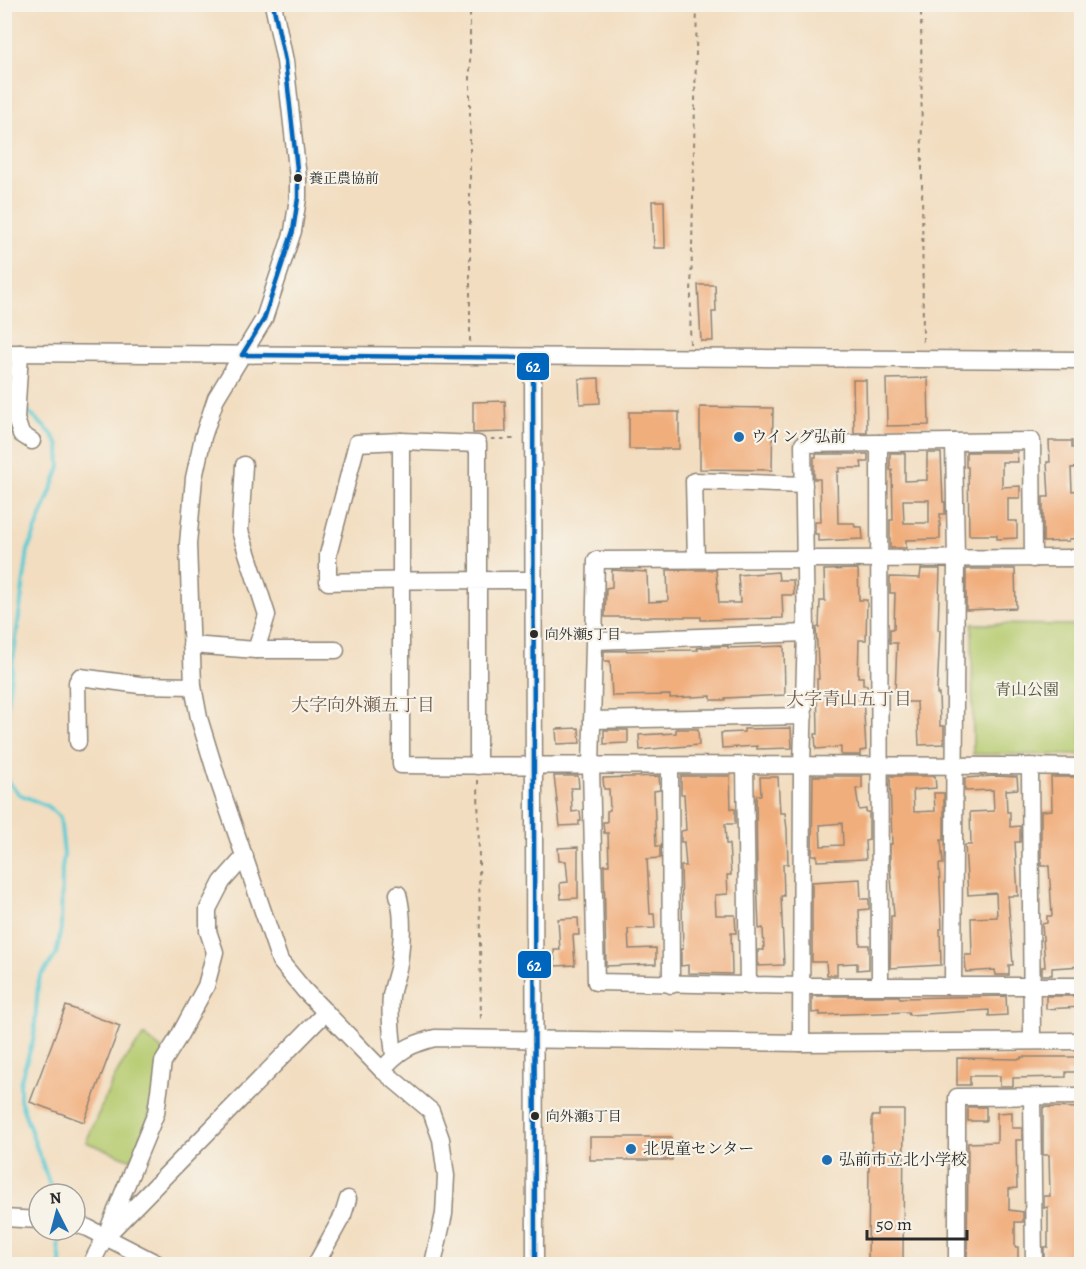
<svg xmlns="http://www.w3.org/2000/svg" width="1086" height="1269" font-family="Alegreya,'Noto Serif JP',serif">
  <rect width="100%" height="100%" fill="#f7f3e8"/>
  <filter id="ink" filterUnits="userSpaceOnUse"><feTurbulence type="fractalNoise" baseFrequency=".0167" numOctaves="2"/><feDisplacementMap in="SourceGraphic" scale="12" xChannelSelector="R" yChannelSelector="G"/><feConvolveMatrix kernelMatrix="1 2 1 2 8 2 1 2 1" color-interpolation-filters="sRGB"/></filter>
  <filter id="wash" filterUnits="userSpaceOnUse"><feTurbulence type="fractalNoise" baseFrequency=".008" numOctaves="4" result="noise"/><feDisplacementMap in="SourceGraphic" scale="24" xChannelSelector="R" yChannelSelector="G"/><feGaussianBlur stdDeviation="1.35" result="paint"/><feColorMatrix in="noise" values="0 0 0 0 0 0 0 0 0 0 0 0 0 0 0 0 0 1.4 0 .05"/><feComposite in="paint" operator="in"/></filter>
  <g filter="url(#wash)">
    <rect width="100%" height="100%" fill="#f2ddc0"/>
    <g fill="#b5cb6f" stroke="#707b4d" stroke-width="1.5">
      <path d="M972,624L1081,625V755L973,754Z"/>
      <path d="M144,1035L164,1051L151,1110L132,1160L86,1142L113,1080L124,1061Z"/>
    </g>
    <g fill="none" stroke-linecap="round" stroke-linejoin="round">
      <g stroke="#5ecad3" stroke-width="4">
        <path d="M4,388L12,396"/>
        <path d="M4,726L28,550L60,467L59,446L51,433L22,406"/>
        <path d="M4,777L19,794L47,806L60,817L64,854L62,869L61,928L56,955L40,977L38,985L34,1037L20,1083V1100L53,1194"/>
        <path d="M61,1264L58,1245L62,1230"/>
      </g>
    </g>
    <g id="blocks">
      <g fill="#f1ae7d" fill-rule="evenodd">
        <path d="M652,201H664L665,248H654Z"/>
        <path d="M698,285H715L716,312H712L713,341H701Z"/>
        <path d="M599,378L600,403L580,404L579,379Z"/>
        <path d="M928,378L929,425L887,426L886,379Z"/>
        <path d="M853,380H866L867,433H854Z"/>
        <path d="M505,401L506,432L473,433V402Z"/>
        <path d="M700,407L773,408L772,470L700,469Z"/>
        <rect x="629" y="412" width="50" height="37"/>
        <path d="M1049,441H1072V448L1082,447V467L1071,468L1072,491L1082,490V538L1069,539V541L1043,542V497H1049L1047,462H1050Z"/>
        <path d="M966,452H1017L1018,462H1002V487L1020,486V498H1008V521H1017V538L997,539V535H969L968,467H966Z"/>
        <path d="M890,453H905V481L927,480V453H941L943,502H945V514H940V539L906,540V548H890V520H893L892,470H890ZM903,500H929V523H904Z"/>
        <path d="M816,454H868V462H861L862,468H839V472H837L838,523H854L855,527H862L863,539L818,541V534H815V522H821L820,479H814V457H816Z"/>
        <path d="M858,569L859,600H867L866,640H859L858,677H863V685H867L868,695L863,696L866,750L860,751V755H841V747L816,749L815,734H818L817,679H819L816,628L819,627L820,601H825L824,570Z"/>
        <path d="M921,569H940L938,630H940L937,694H939L940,726H944V744L919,745L917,702H898V693H895L897,643H890V629H894L895,593H890V577L920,578Z"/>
        <path d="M966,569H1015L1016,608L966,610Z"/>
        <path d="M612,570L647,572L648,602L668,601L667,570H716L719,603H740L738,575L778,572L779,580H793L794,595H782L783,618L701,620V617H605L606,588L612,587Z"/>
        <path d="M728,646V648L784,646L785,695L725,698V700H711V696L670,698V695L612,696L610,661H604V651L698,650L697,648Z"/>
        <path d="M579,728L580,743L557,744L556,729Z"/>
        <path d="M791,728L792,748L757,749V746L722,748L721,733L744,732V729Z"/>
        <path d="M676,729H698L699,745L640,750L639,735L676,733Z"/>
        <path d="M604,730H628V743L604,744Z"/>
        <path d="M554,776H578L579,788H571L572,812L580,811L581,821H579V825L560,826Z"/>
        <path d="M659,776L660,790L654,791L656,846H660V858L647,859L650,914H654L655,928L628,929L629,949L656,948V964L606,966L604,865H609L608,833H604L603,822H607V811L610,810L609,789H604L603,778Z"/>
        <path d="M681,776H730L731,809H735V824H725L726,844H729L731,875H727L728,894L715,895L716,915H735L736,933H731L732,974L688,973V965L681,966V949H683L681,866H686L684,842H681V831L686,830L684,794H681Z"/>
        <path d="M813,776H862V788L856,789L859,810L866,809V812H869V840L865,841L866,859L817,861V855H812ZM842,823L843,845L821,846L820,825Z"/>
        <path d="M890,776H935L936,788L913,790L914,812L935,811L934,793H944V840H941L943,864H939L942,929H940L941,965L890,968L891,916H894L890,864V844H892Z"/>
        <path d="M994,776L1017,777L1018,789L1006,790L1007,812H1010V827L1020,826V842H1015L1018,896H1008L1013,965H1009V975H996L995,970L966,972L965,955H972L971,918L997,917L996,893L968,895L965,845H971L970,812L994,811L993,790L965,791V778Z"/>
        <path d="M760,777H778L780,813H785L787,829L788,864H783L784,896H781L784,965L758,966V950H764L763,928L759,929L757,876L756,799L757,795H761Z"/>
        <path d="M1051,777H1082V966L1052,968V975H1042V967H1045L1042,924L1047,923V916H1052L1049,866H1041V811L1052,810Z"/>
        <path d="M578,847V898L561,899L560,883L568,882L566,861H559L558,848Z"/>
        <path d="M860,879L861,899H869V909L859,910L860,945H869V969L857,970V963L837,964V975H827L826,962H812V882Z"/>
        <path d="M578,918L579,935H573L575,965L555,966L554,950H560L558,919Z"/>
        <path d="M812,996H899L900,998L1006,996L1007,1015L989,1016V1010L909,1015L908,1012L820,1015V1012L812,1013Z"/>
        <path d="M1046,996H1082V1007L1046,1009Z"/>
        <path d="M66,1006L120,1026L84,1122L30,1102Z"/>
        <path d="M1021,1057H1081V1072H1066V1077L1013,1078V1086H1000V1076H970V1085H957V1058L1021,1059Z"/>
        <rect x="968" y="1107" width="18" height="14"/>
        <path d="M1043,1107L1082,1108V1264H1044V1247H1048V1207L1044,1208V1196H1050L1049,1155H1043Z"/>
        <path d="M879,1110H904L903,1264H868L869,1159H872V1116H879Z"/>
        <path d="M1012,1112V1128H1022V1140H1016L1017,1188L1009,1189V1210L1023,1212V1222H1015V1247H1018V1261L967,1264L968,1143L997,1142V1113Z"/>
        <path d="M590,1137H671L672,1160H590Z"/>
      </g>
    </g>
  </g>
  <g filter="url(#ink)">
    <use href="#blocks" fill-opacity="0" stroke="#8e8476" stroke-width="1.5"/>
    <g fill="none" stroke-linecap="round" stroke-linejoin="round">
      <g stroke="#8e8476" stroke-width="19">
        <g id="minor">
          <path d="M273,4L285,61L298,178V198L293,231L264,319L216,398L203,437L194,478L188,544L193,686L199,718L217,777L280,961L304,990L382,1070L431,1111L441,1139L446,1176L444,1214L433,1264"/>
          <path d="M4,353L1082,360"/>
          <path d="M20,353L16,419L21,434L32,441"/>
          <path d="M533,358L535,1264"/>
          <path d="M401,441V765C628,767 855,763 1082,767"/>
          <path d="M879,443L880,985"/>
          <path d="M244,465L240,531L267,615L256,650"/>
          <path d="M1082,558L596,560L591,767L596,982L801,986H1082"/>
          <path d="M696,559L694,481L804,485"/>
          <path d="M595,641L806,633"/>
          <path d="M191,645L256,650H336"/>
          <path d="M592,720L804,716"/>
          <path d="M78,742L77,682L80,677L140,685L193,686"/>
          <path d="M745,765L748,986"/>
          <path d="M478,766V444L401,441L357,443L328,555V582C396,580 465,580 533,580"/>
          <path d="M670,766L671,985"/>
          <path d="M1030,766L1032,1040"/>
          <path d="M953,985L956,558L954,442"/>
          <path d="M801,1043L802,765L806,633L803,444L1032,441L1033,559"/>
          <path d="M394,1056C392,1036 389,1016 391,996C393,985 397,974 399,964C402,940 404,917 398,894"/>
          <path d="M382,1070C399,1050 411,1044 435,1038L801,1043L1082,1041"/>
          <path d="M1032,1097L1034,1264"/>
          <path d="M4,1218L39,1220"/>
          <path d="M75,1224L88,1228L158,1264"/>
          <path d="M112,1230L326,1012"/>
          <path d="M91,1264L105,1237L156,1113L163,1062L178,1038L206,986L215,952L208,931V909L222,882L245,856"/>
          <path d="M316,1264L343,1215L348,1199"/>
          <path d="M957,1264V1097L1082,1096"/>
        </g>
      </g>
      <g stroke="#8e8476" stroke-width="2" stroke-dasharray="4.5 4.5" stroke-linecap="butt">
        <path d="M470,4V342"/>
        <path d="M921,4L923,345"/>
        <path d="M690,344L697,4"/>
        <path d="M491,439H518"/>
        <path d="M478,780L481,1023"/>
      </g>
      <use href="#minor" stroke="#fff" stroke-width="16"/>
      <g stroke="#f7f3e8" stroke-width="9">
        <g id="bus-1">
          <path d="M242,355L533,358L535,1264"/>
          <path d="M242,355L264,319L293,231L298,198V178L285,61L273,4"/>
        </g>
      </g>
      <use href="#bus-1" stroke="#0065bd" stroke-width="4.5"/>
    </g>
  </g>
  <g fill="#2b2b2b" stroke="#f7f3e8" stroke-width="2">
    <circle cx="298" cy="178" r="5"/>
    <circle cx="534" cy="634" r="5"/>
    <circle cx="535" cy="1116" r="5"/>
  </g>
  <g fill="#1f6fb2" stroke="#f7f3e8" stroke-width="2">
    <circle cx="739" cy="437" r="6"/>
    <circle cx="631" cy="1149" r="6"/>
    <circle cx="827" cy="1160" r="6"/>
  </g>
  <g text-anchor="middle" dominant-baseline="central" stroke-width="4.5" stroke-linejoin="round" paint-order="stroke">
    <g font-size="14" fill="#2b2b2b" stroke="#f7f3e8" text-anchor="start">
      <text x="309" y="178">養正農協前</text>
      <text x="545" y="634">向外瀬5丁目</text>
      <text x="546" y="1116">向外瀬3丁目</text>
    </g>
    <g font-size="16" fill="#2b2b2b" stroke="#f7f3e8" text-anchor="start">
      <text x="751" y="437">ウイング弘前</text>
      <text x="643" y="1149">北児童センター</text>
      <text x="839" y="1160">弘前市立北小学校</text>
    </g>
    <g font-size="16" fill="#4e533c" stroke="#f7f3e8">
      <text x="1027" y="690">青山公園</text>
    </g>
    <g font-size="18" fill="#705948" stroke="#f7f3e8">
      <text x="849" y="699">大字青山五丁目</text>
      <text x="363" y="705">大字向外瀬五丁目</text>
    </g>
  </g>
  <g stroke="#f7f3e8" stroke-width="2">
    <rect x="516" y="352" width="34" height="29" rx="6" fill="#0065bd"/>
    <rect x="517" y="950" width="35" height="29" rx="6" fill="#0065bd"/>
  </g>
  <g font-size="16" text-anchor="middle" font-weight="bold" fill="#fff">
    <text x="533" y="372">62</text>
    <text x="534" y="971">62</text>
  </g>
  <rect width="1086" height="1269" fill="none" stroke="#f7f3e8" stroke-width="24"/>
  <g transform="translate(57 1212) rotate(354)"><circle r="28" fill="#f7f3e8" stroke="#a5a39c" stroke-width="1.5"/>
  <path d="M0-4.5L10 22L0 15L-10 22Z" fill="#1f6fb2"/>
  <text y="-9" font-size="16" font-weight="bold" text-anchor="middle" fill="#2b2b2b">N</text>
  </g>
  <path d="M867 1230v9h100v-9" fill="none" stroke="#2b2b2b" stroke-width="3"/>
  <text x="876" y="1230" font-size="18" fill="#2b2b2b" stroke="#f7f3e8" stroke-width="4.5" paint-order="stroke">50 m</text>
</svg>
